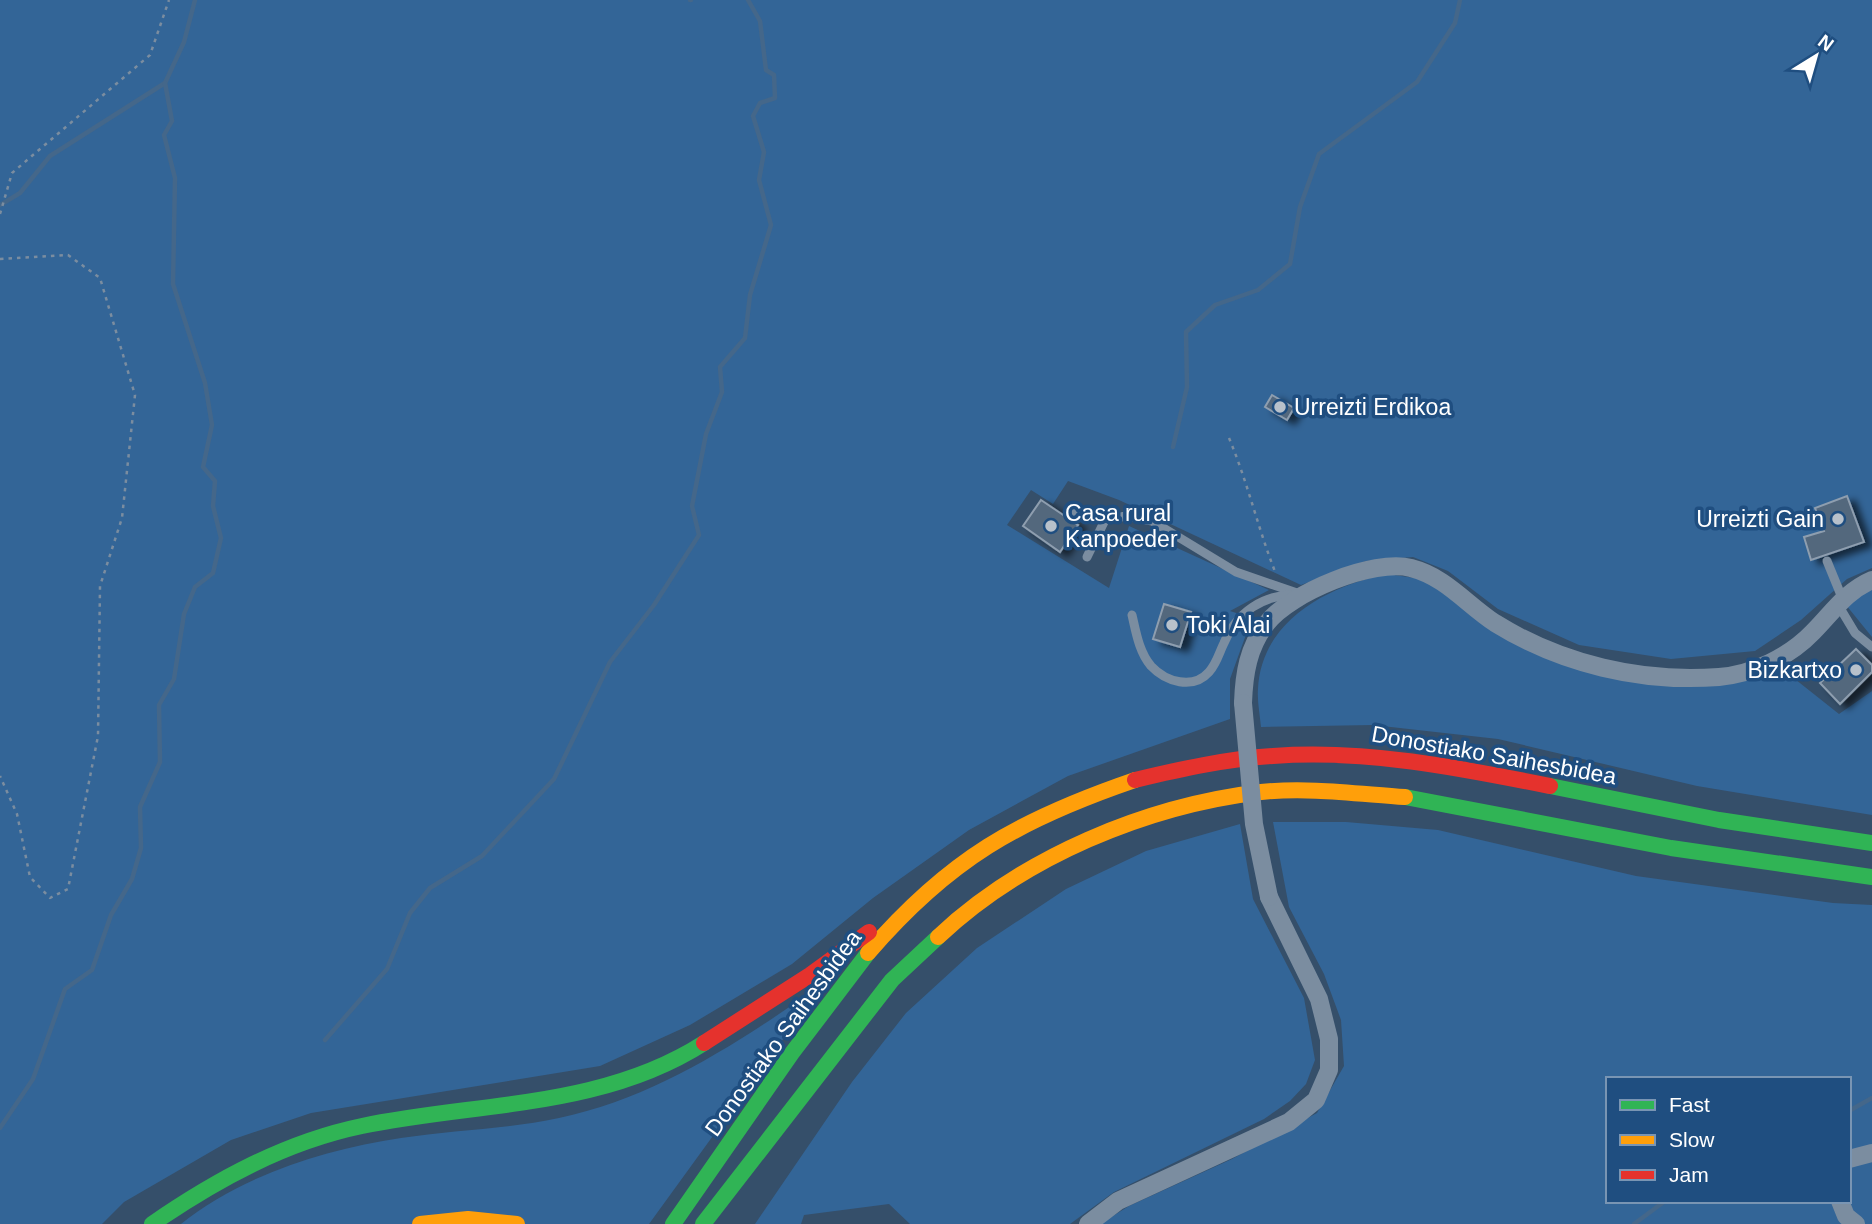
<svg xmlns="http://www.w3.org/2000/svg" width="1872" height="1224" font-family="Helvetica,sans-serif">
  <defs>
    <filter id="shadow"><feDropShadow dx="8" dy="4.5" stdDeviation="3.5" flood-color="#0009"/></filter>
  </defs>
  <rect width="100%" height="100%" fill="#354f6a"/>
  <g fill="#336597" fill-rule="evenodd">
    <path d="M0,0H1872V568L1847,579L1801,620L1755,651L1671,659L1579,645L1498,609L1448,571L1413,557L1366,561L1301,585L1119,500L1068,481L1053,504L1031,490L1007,525L1109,588L1129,526L1269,590L1230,611L1252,618L1230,679V719L1068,776L969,830L873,898L792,964L690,1025L600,1066L311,1113L231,1140L124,1202L102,1224H0Z"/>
    <path d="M1387,574L1422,579L1445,593L1500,635L1706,686L1751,680L1781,668L1839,714L1872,691V815L1697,786L1498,739L1373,725L1261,727C1260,715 1257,701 1258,689C1261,620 1329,586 1387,574Z"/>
    <path d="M1872,589V637L1846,605Z"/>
    <path d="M1273,822H1346L1438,830L1636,876L1833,903L1872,905V1224H1100L1129,1206L1232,1159L1317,1113L1344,1066L1341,1020L1324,974L1289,907ZM1608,1079H1849V1201H1608Z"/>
    <path d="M1240,824L1253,899L1304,998L1315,1060L1306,1084L1290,1101L1264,1119L1114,1192L1070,1224H910L889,1204L804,1215L801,1224H755L852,1082L906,1013L977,948L1066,889L1146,851Z"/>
    <path d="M823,984L649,1224H181C240,1176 326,1149 401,1138C453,1130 508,1129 559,1118C658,1097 742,1040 823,984Z"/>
  </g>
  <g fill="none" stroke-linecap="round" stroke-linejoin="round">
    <g stroke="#44678a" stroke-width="4.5">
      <path d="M690,0H691"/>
      <path d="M0,205L20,193L50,156L165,83L184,42L195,0"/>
      <path d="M1173,447L1187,387L1186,332L1215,305L1258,290L1290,264L1300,207L1319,154L1417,82L1455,23L1460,0"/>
      <path d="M325,1040L387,969L410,913L430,888L482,856L554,779L610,662L654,605L699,535L692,506L706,434L722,392L720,367L745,338L750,295L771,225L759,180L764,152L753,116L760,103L775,98L774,75L766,70L760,21L748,0"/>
      <path d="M1849,1111L1872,1098"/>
      <path d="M0,1128L33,1079L65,989L92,970L111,915L132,879L141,848L140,807L160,762L159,705L174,679L184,614L195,587L213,573L221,538L213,506L215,481L203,467L212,425L205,383L173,284L175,178L164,135L172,121L165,83"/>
      <path d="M1634,1224L1665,1201"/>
    </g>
  </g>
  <g fill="#53677d" stroke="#8e9eaf" stroke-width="2" filter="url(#shadow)">
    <path d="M1272,395L1294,408L1287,420L1265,407Z"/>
    <path d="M1847,496L1864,542L1811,560L1804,537L1824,531L1815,508Z"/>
    <path d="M1041,500L1078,525L1060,552L1023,526Z"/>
    <path d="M1164,604L1191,612L1180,647L1153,639Z"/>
    <path d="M1856,649L1872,665V672L1840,704L1820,683Z"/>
  </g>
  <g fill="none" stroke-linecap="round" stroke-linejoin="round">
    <g stroke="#7b8da0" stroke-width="2.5" stroke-dasharray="3.5 5" stroke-linecap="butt">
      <path d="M0,214L12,173L150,55L169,0"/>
      <path d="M0,259L68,255L100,278L135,395L122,518L100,586L98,736L68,889L50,898L30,877L17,814L0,776"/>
      <path d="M1229,438C1248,483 1258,529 1276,574"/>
    </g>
    <g stroke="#7b8da0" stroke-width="9">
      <path d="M1073,513L1105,520L1126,516L1152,521L1236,572L1297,593"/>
      <path d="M1087,557L1105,520"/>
      <path d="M1827,561L1843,600"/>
      <path d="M1837,603L1855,633L1872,647"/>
      <path d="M1132,615C1136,632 1139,652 1151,666C1166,682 1193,690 1209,672C1217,663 1219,653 1224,643C1236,613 1263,594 1296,595"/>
    </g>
    <g stroke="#7b8da0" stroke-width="18">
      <path d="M1243,703C1244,674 1248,647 1267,623C1290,593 1374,558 1411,568C1446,577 1466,604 1495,623C1561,664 1641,683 1719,677C1753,674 1789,657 1813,632C1832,613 1846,591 1872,580"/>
      <path d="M1849,1159L1872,1153"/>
      <path d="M1840,1201L1846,1216L1856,1224"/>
      <path d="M1088,1224L1118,1201L1289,1122L1316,1100L1329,1070V1039L1319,999L1269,897"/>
    </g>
    <g stroke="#30b455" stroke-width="16">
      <path d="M1550,786L1719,820L1872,843"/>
      <path d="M1405,797L1671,848L1872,877"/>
      <path d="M152,1224C216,1180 285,1142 362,1126C477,1102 601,1109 704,1043"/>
      <path d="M673,1224L792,1053L868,953"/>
      <path d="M703,1224L892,980L938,937"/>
    </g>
    <g stroke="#ff9f0a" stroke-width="16">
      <path d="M938,937C1023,857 1145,806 1261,792C1308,787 1359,794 1405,797"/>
      <path d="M868,953C949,859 1018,820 1135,780"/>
      <path d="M420,1224L468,1219L517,1224"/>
    </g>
    <g stroke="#e5322d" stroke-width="16">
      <path d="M1135,780C1181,769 1226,759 1273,756C1366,749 1460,768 1550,786"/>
      <path d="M704,1043L810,975L869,932"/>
    </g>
    <path stroke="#7b8da0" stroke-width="18" d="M1243,703L1254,824L1269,897"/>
  </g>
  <g fill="#b8c1cb" stroke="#1f4e80" stroke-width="2.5">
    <circle cx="1280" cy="407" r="7"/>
    <circle cx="1838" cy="519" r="7"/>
    <circle cx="1051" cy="526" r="7"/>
    <circle cx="1172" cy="625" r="7"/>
    <circle cx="1856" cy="670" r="7"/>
  </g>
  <g text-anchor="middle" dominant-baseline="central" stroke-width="7" stroke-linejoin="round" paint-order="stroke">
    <g font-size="23" fill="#fff" stroke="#1f4e80" text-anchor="start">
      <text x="1294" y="407">Urreizti Erdikoa</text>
      <text x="1065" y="513">Casa rural<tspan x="1065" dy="26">Kanpoeder</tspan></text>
      <text x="1824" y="519" text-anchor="end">Urreizti Gain</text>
      <text x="1186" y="625">Toki Alai</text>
      <text x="1842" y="670" text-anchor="end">Bizkartxo</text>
    </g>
    <g font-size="23" fill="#fff" stroke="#1f4e80">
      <text transform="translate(1494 755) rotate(10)">Donostiako Saihesbidea</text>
      <text transform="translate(783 1033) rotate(-54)">Donostiako Saihesbidea</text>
    </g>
  </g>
  <rect x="1606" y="1077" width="245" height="126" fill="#1f4e80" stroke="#7995b3" stroke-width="2"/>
  <rect x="1620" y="1100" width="35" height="10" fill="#30b455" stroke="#7995b3" stroke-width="2"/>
  <text x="1669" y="1112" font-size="21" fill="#ffffff">Fast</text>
  <rect x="1620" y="1135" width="35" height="10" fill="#ff9f0a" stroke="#7995b3" stroke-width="2"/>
  <text x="1669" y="1147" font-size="21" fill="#ffffff">Slow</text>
  <rect x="1620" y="1170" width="35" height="10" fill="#e5322d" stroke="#7995b3" stroke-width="2"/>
  <text x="1669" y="1182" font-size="21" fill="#ffffff">Jam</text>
  <g transform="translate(1816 56) rotate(37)" stroke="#1f4e80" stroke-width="5" paint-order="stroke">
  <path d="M0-5L12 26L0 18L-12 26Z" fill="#ffffff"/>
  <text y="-10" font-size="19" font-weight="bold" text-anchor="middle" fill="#ffffff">N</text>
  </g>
</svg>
